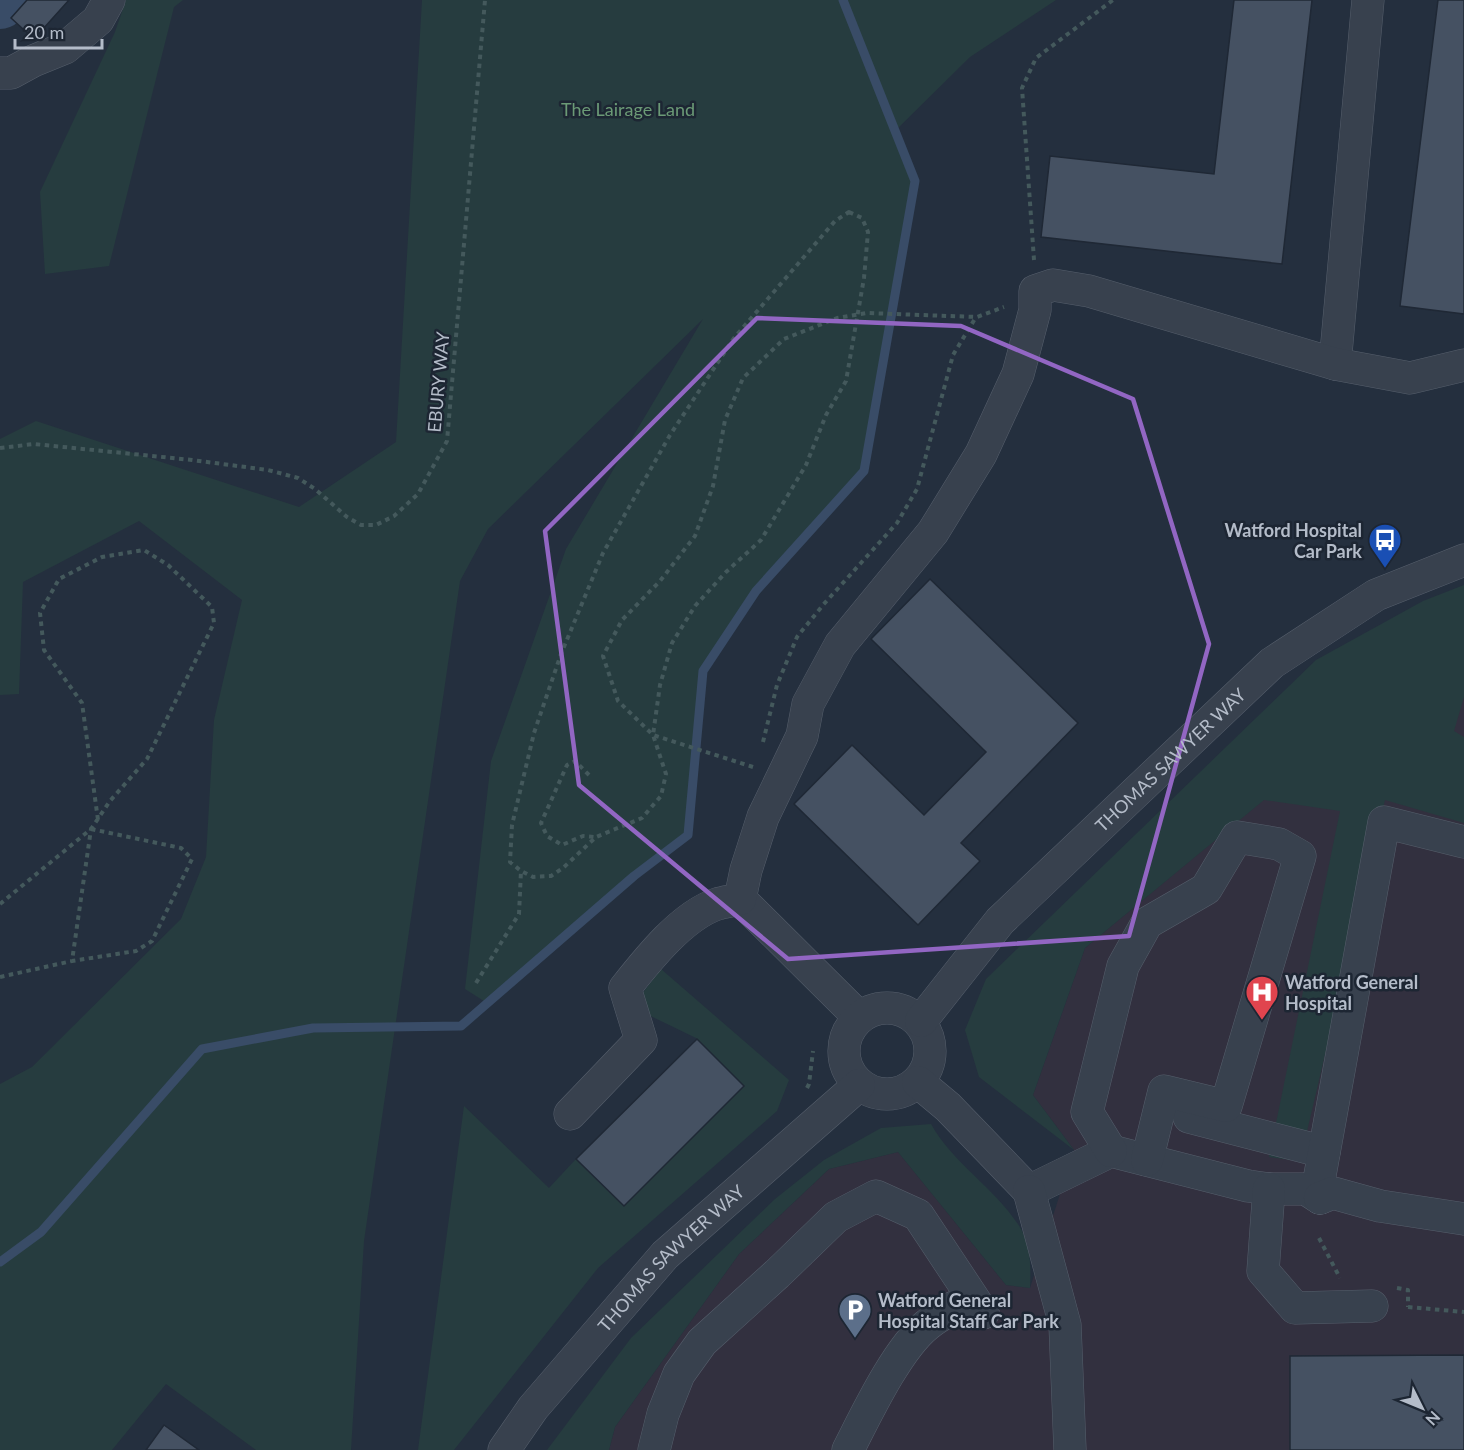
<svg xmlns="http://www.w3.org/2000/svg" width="1464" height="1450" font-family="Lato,sans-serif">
  <rect width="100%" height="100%" fill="#242f3e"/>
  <path fill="#32303f" d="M1464,621V1450H609L615,1427L739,1254L829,1169L898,1152L1006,1285L1030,1288L1074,1150L1033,1095L1085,948L1285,782Z"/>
  <g fill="#263c3f">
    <path d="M126,0H183L174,7L109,266L45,274L40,192L115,32Z"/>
    <path d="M422,0H1056L970,57L895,131L915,181L864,471L757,591L703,671L688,835L634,876L487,1003L465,989L491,761L566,549L703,319L488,529L460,581L364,1241L351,1450H256L166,1384L112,1450H0V1084L32,1067L181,919L206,857L214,720L242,600L139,521L23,582L19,694L0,695V439L36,421L299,507L396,442Z"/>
    <path d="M1464,585V697L1454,731L1464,737V823L1385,800L1300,1161L1269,1157L1340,811L1264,800L1085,948L1033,1095L1074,1150L979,1077L965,1030L986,979L1316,660L1423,601Z"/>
    <path d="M661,969L789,1080L777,1111L598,1268L454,1450H418L464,1106L549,1188L576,1159L624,1206L744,1086L696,1038L632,1007Z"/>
    <path d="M931,1124C953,1164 997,1189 1021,1229C1031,1246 1031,1269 1030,1288L1006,1285L898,1152L829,1169L739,1254L615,1427L609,1450H547L631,1338L775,1199L824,1160L881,1128Z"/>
  </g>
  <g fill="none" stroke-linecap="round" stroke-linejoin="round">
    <path stroke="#394c67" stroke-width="9" d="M0,1262L41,1232L202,1049L313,1028L461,1026L634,876L688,835L703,671L756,591L864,471L915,181L843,0"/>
    <path stroke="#394c67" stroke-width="52" d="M0,3L3,0"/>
  </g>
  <g fill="#455162" stroke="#1f2835" stroke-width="1.5">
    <path d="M27,0H69L34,39L11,18Z"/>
    <path d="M1234,0H1312L1282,264L1041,237L1050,156L1214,174Z"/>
    <path d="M1438,0H1464V314L1400,306Z"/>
    <path d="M930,579L1078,723L961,843L980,861L918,925L794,804L852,745L924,815L986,752L871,639Z"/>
    <path d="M697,1039L744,1086L624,1206L576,1159Z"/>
    <path d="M1464,1355V1450H1290V1356Z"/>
    <path d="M164,1425L199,1450H146Z"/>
  </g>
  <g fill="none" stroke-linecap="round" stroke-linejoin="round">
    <g stroke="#565f6c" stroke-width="33">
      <g id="minor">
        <path d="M0,73H11L33,61L65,48L98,20L109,0"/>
        <path d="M1335,364L1368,0"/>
        <path d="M740,899L859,1017"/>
        <circle cx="887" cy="1051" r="43"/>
        <path id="s1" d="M921,1021L1000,921L1272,663L1376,595L1464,560"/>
        <path d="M918,1082L948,1107L1029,1191L1111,1151L1248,1186L1269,1189H1306L1320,1198"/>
        <path d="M570,1114L641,1040L625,988C648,959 682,916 717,904C724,902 732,901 740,899L746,870L763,817L802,736L808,704L840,645L933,532L981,454L1018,374L1035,310V291L1053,285L1089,291L1335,364L1410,378L1464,365"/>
        <path d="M1189,1117L1324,1152"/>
        <path d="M1111,1151L1087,1112L1123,966L1147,923L1206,889L1237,837L1279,844L1300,856L1226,1106L1164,1091L1147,1160"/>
        <path d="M1269,1189L1263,1271L1295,1308L1372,1306"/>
        <path d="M1029,1191L1065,1325L1070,1450"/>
        <path d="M1320,1198V1175L1384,822L1464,842"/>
        <path d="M1320,1198L1333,1193L1380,1206L1464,1219"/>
        <path id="s2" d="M504,1450L533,1408L665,1255L859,1085"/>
        <path d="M654,1450L663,1414L679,1374L702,1342L777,1274L836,1217L876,1196L918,1215L983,1313"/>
        <path d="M848,1450C866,1415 897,1349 927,1325C935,1318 945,1313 954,1307L983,1313"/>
      </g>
    </g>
    <g stroke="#44595c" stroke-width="4" stroke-dasharray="4.5 4.5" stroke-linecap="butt">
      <path d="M849,212L862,218L868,232L864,278L846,381L826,415L806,465L761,540L726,572L695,606L672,643L660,685L653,735L666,774L661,796L642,818L596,837L563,868L551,876L533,877L521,871L510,862L512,825L534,733L561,654L603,553L670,435L734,338L835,221Z"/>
      <path d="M1034,260L1022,88L1036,58L1113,0"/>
      <path d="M0,448L34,444L192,460L268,470L298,478L315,489L347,517L361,525H376L394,516L418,494L447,441L485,0"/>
      <path d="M763,742L777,685L797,637L823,605L897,523L917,489L953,355L976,317"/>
      <path d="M753,767L653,735L618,701L603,656L622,620L660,581L695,536L713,486L725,420L743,378L784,339L837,318L867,313L977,317L1004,307"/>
      <path d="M589,775L575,761L567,765L541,823L547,836L562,845L583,836L595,837"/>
      <path d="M91,829L181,848L192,859L152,941L136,951L72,961Z"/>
      <path d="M0,904L91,829L110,801L147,759L214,623L212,607L168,565L144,550L102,557L59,579L40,613L44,650L82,703L98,820"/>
      <path d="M0,977L72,961"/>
      <path d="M476,983L519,914L521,871"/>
      <path d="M807,1088L809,1084L813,1051"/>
      <path d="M1319,1238L1340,1278"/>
      <path d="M1397,1288L1408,1290V1307"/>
      <path d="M1408,1307L1464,1312"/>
    </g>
    <use href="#minor" stroke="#38414e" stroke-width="32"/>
  </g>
  <path fill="none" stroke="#9266c3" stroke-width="4.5" stroke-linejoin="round" d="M757,318L961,326L1133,399L1209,644L1129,936L788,959L579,785L545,531Z"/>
  <defs>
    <g id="bus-pin" transform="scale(1.725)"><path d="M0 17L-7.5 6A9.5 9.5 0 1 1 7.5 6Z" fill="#1a4fb4" stroke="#1d2633"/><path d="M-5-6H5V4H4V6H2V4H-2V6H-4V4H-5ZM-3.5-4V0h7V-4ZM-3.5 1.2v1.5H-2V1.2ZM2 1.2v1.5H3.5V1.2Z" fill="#fff"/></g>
    <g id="hospital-pin" transform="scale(1.725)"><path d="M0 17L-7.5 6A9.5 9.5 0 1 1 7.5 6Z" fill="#e0444e" stroke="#1d2633"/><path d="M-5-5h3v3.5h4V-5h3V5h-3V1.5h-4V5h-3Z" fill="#fff"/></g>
    <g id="parking-pin" transform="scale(1.725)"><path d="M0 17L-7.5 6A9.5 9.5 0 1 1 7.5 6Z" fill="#5c6f8a" stroke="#1d2633"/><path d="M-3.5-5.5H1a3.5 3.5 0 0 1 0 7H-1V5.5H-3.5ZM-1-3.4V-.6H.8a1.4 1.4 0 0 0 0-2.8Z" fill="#fff"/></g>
  </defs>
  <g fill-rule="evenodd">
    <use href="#bus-pin" x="1385" y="540"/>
    <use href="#hospital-pin" x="1262" y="992"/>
    <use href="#parking-pin" x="855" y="1310"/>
  </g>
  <g text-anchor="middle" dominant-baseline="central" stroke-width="5" stroke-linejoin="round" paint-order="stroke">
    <g font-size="18" fill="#6b9a76" stroke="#1d2633">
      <text x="628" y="109">The Lairage Land</text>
    </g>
    <g font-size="18" fill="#b4bcc9" stroke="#1d2633">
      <text transform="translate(438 382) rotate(-85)">EBURY WAY</text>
      <text stroke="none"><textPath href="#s1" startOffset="362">THOMAS SAWYER WAY</textPath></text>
      <text stroke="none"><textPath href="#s2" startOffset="255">THOMAS SAWYER WAY</textPath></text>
    </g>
    <g font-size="18" font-weight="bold" fill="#b4bcc9" stroke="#1d2633" text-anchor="start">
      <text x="1362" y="530" text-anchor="end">Watford Hospital<tspan x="1362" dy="21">Car Park</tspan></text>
      <text x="1285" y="982">Watford General<tspan x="1285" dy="21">Hospital</tspan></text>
      <text x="878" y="1300">Watford General<tspan x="878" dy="21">Hospital Staff Car Park</tspan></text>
    </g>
  </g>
  <g transform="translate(1422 1408) rotate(133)" stroke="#1d2633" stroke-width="4.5" paint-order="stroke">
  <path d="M0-4.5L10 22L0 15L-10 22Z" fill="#b4bcc9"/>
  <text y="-9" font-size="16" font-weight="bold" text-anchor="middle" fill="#b4bcc9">N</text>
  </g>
  <path d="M15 39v9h87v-9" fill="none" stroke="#b4bcc9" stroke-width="3"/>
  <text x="24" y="39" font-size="18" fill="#b4bcc9" stroke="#1d2633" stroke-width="4.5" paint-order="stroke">20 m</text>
</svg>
